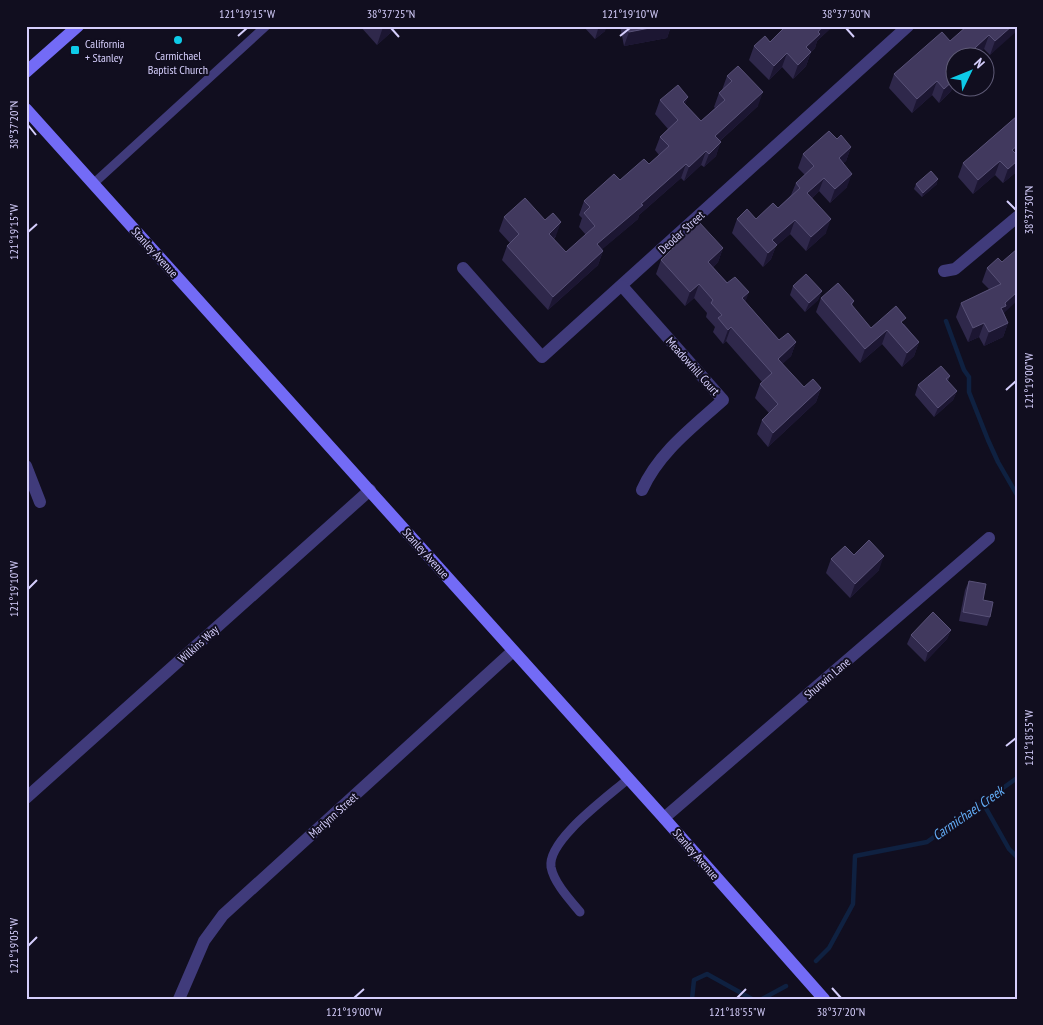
<svg xmlns="http://www.w3.org/2000/svg" width="1043" height="1025" font-family="'PT Sans Narrow',sans-serif">
  <rect width="100%" height="100%" fill="#110e1f"/>
  <g fill="none" stroke-linecap="round" stroke-linejoin="round">
    <g stroke="#0f2141" stroke-width="4.5">
      <path d="M946,321L964,370L969,377V392L988,440L998,462L1017,495"/>
      <path d="M983,803L1009,849L1017,857"/>
      <path d="M816,961L829,948L853,904L855,856L927,842L1017,778"/>
      <path d="M692,999L694,980L707,974L752,999"/>
      <path d="M762,999L786,986"/>
    </g>
    <g stroke="#403b7b" stroke-width="9">
      <path d="M93,184L266,26"/>
      <path d="M580,912C570,900 554,883 551,867C547,840 609,796 628,779"/>
    </g>
    <g stroke="#403b7b" stroke-width="12">
      <path d="M463,268L542,357L908,26"/>
      <path d="M944,271L955,269L1017,217"/>
      <path d="M622,286L723,400C693,427 659,452 642,490"/>
      <path d="M26,466L40,502"/>
      <path d="M26,798L370,490"/>
      <path d="M664,818L989,538"/>
      <path d="M179,999L204,941L223,915L513,651"/>
    </g>
    <g stroke="#736bf6" stroke-width="12">
      <path d="M26,72L78,26"/>
      <path d="M26,109L664,818L824,999"/>
    </g>
  </g>
  <g fill="#2f284b">
    <path d="M360,26H398L377,45Z"/>
    <path d="M583,26H606L605,31L595,39Z"/>
    <path d="M620,26H671L667,38L624,46Z"/>
    <path d="M785,26H833L817,41L815,48L811,52L806,66L793,79L782,67L769,80L749,60L754,46L770,42L784,28Z"/>
    <path d="M1017,26L990,55L984,49L956,58V81L951,91L939,103L932,95L912,113L889,88L894,74L950,41Z"/>
    <path d="M727,76L758,106L720,141L716,156L704,167L701,165L684,181L681,178L639,215L638,219L602,249L603,251L598,265L548,310L502,260L507,246L510,243L499,231L504,217L556,236L554,239L566,252L586,235L579,227L582,218L579,215L584,201L620,180L649,164L659,155L655,150L660,137L668,129L655,114L660,100L685,105L701,121L715,108L714,107L719,93L722,90Z"/>
    <path d="M1017,116L1015,173L1003,183L995,175L973,194L958,177L963,163Z"/>
    <path d="M837,139L851,147L846,161L843,163L847,187L830,203L819,191L812,198L826,233L806,251L790,234L776,246L771,259L763,267L732,233L737,219H756L778,208L791,195L796,183L805,175L798,168L803,154Z"/>
    <path d="M916,184H937L922,197L914,189Z"/>
    <path d="M723,248L718,262L713,267L745,301L779,340L796,342L791,356L782,364L804,387L821,388L816,402L768,447L757,434L762,420L769,413L755,398L760,384L762,382L726,341L723,344L713,332L715,327L706,317L707,313L694,298L685,306L656,274L661,260Z"/>
    <path d="M1002,262L1004,313L1008,323L1003,337L984,346L979,337L968,342L956,317L961,303L989,289L982,282L987,268Z"/>
    <path d="M793,286L822,291L818,300L805,312L790,295Z"/>
    <path d="M821,298L854,301L852,306L871,328L904,324L919,342L914,356L902,367L882,344L860,363L816,312Z"/>
    <path d="M950,376L948,381L957,391L953,400L934,417L915,395L918,385Z"/>
    <path d="M854,555L879,570L850,598L826,573L831,559Z"/>
    <path d="M969,581L983,600L990,617L987,626L959,621L965,590Z"/>
    <path d="M951,630L947,639L925,662L907,644L911,635Z"/>
  </g>
  <g fill="#1c1632">
    <path d="M384,26H398L377,45L383,27Z"/>
    <path d="M599,26H606L605,31L595,39Z"/>
    <path d="M660,26H671L667,38L624,46L629,32Z"/>
    <path d="M823,26H833L817,41L815,48L801,61L806,47L818,32Z"/>
    <path d="M1012,26H1017V31L990,55L995,41Z"/>
    <path d="M989,35L984,49L974,58H964Z"/>
    <path d="M811,52L806,66L793,79L798,65Z"/>
    <path d="M787,53L782,67L769,80L774,66Z"/>
    <path d="M956,71V81L951,91L939,103L944,89L953,73Z"/>
    <path d="M937,81L932,95L912,113L917,99Z"/>
    <path d="M763,92L758,106L710,150L715,136Z"/>
    <path d="M688,97L683,111V102Z"/>
    <path d="M721,142L716,156L704,167L709,154Z"/>
    <path d="M1017,146V155L1012,150Z"/>
    <path d="M851,147L846,161L834,172L839,158Z"/>
    <path d="M706,151L701,165L684,181L689,167Z"/>
    <path d="M1000,161L995,175L973,194L978,180Z"/>
    <path d="M1017,161V167L1015,173L1003,183L1008,169Z"/>
    <path d="M686,164L681,178L639,215L638,219L592,258L597,244Z"/>
    <path d="M852,174L847,187L830,203L835,189Z"/>
    <path d="M824,178L819,191L802,207L807,193Z"/>
    <path d="M938,179L937,184L922,197L923,193Z"/>
    <path d="M831,219L826,233L806,251L811,237Z"/>
    <path d="M795,220L790,234L776,246L771,259L763,267L772,240Z"/>
    <path d="M561,222L556,236L544,247L549,234Z"/>
    <path d="M723,248L718,262L703,276L708,262Z"/>
    <path d="M603,251L598,265L548,310L553,297Z"/>
    <path d="M699,284L694,298L685,306L690,292Z"/>
    <path d="M822,291L818,300L805,312L809,303Z"/>
    <path d="M749,292L744,306L742,298Z"/>
    <path d="M1017,292V301L1004,313L1001,308L1005,303Z"/>
    <path d="M984,323L979,337L968,342L973,328Z"/>
    <path d="M1008,323L1003,337L984,346L989,332Z"/>
    <path d="M731,327L726,341L723,344L728,330Z"/>
    <path d="M887,330L882,344L860,363L865,349Z"/>
    <path d="M796,342L791,356L773,373L778,359Z"/>
    <path d="M919,342L914,356L902,367L907,353Z"/>
    <path d="M821,388L816,402L768,447L773,433Z"/>
    <path d="M957,391L953,400L934,417L938,408Z"/>
    <path d="M884,556L879,570L850,598L855,584Z"/>
    <path d="M951,630L947,639L925,662L928,652Z"/>
  </g>
  <g fill="#41395e" stroke="#585177">
    <path d="M628,26H660L629,32Z"/>
    <path d="M786,26H823L818,32L820,34L806,47L811,52L798,65L787,53L774,66L754,46L765,36L770,42Z"/>
    <path d="M967,26H1012L995,41L989,35L964,58H956V71L953,73L956,76V78L944,89L937,81L917,99L894,74L942,32L950,41Z"/>
    <path d="M738,66L763,92L715,136L721,142L709,154L706,151L689,167L686,164L641,204L643,205L597,244L603,251L553,297L507,246L519,234L504,217L525,198L545,220L553,213L561,222L549,234L566,252L595,226L584,213L590,207L584,201L614,174L620,180L644,159L649,164L669,146L660,137L678,120L660,100L678,85L688,97L683,102L701,121L725,100L719,93L732,81L727,76Z"/>
    <path d="M1017,116V146L1012,150L1017,155V161L1008,169L1000,161L978,180L963,163Z"/>
    <path d="M829,131L837,139L841,135L851,147L839,158L852,174L835,189L824,178L807,193L831,219L811,237L795,220L772,240L777,245L768,253L737,219L747,209L756,219L773,203L778,208L800,188L796,183L814,166L803,154Z"/>
    <path d="M931,171L938,179L923,193L916,184Z"/>
    <path d="M699,222L723,248L708,262L727,283L735,277L749,292L742,298L779,340L788,333L796,342L778,359L804,387L813,379L821,388L773,433L762,420L778,404L760,384L772,373L731,327L728,330L718,318L722,315L711,303L713,300L699,284L690,292L661,260Z"/>
    <path d="M1017,249V292L1005,303L1006,306L1001,308L1008,323L989,332L984,323L973,328L961,303L1001,284L987,268L998,258L1002,262Z"/>
    <path d="M806,274L822,291L809,303L793,286Z"/>
    <path d="M838,283L854,301L851,304L871,328L896,306L906,318L901,322L919,342L907,353L887,330L865,349L821,298Z"/>
    <path d="M941,366L950,376L946,379L957,391L938,408L918,385Z"/>
    <path d="M869,540L884,556L855,584L831,559L845,546L854,555Z"/>
    <path d="M969,581L986,584L983,600L993,602L990,617L963,612Z"/>
    <path d="M933,612L951,630L928,652L911,635Z"/>
  </g>
  <path fill="none" stroke="#d5cefc" stroke-width="2" d="M391,28L399,37M846,28L854,37M238,36L247,28M620,36L630,28M28,125L36,135M1007,201L1016,210M28,232L37,224M1006,390L1016,381M28,589L37,580M1006,746L1016,738M28,946L37,937M832,988L841,998M354,998L364,989M737,998L746,989"/>
  <g fill="#0ecbe8" stroke="#110e1f" stroke-width="2">
    <circle cx="178" cy="40" r="5"/>
    <rect x="70" y="45" width="10" height="10" rx="2.5"/>
  </g>
  <g text-anchor="middle" dominant-baseline="central" stroke-width="4" stroke-linejoin="round" paint-order="stroke">
    <g font-size="12" fill="#d5cefc" stroke="#110e1f" text-anchor="start">
      <text x="85" y="43">California<tspan x="85" dy="14">+ Stanley</tspan></text>
      <text x="178" y="55" text-anchor="middle">Carmichael<tspan x="178" dy="14">Baptist Church</tspan></text>
    </g>
    <g font-size="12" fill="#d5cefc" stroke="#110e1f">
      <text transform="translate(681 232) rotate(-42)">Deodar Street</text>
      <text transform="translate(155 252) rotate(48)">Stanley Avenue</text>
      <text transform="translate(693 366) rotate(48)">Meadowhill Court</text>
      <text transform="translate(426 553) rotate(48)">Stanley Avenue</text>
      <text transform="translate(198 644) rotate(-42)">Wilkins Way</text>
      <text transform="translate(827 678) rotate(-41)">Shurwin Lane</text>
      <text transform="translate(333 815) rotate(-42)">Marlynn Street</text>
      <text transform="translate(696 854) rotate(49)">Stanley Avenue</text>
    </g>
    <g font-size="14" font-style="italic" fill="#62acf6" stroke="#110e1f">
      <text transform="translate(968 813) rotate(-35)">Carmichael Creek</text>
    </g>
  </g>
  <rect width="1043" height="1025" fill="none" stroke="#110e1f" stroke-width="55"/>
  <g transform="translate(970 72) rotate(47)"><circle r="24" fill="#110e1f" stroke="#5f5b77"/>
  <path d="M0-4L9 19L0 12L-9 19Z" fill="#0ecbe8"/>
  <text y="-8" font-size="14" font-weight="bold" text-anchor="middle" fill="#d5cefc">N</text>
  </g>
  <rect x="28" y="28" width="988" height="970" fill="none" stroke="#d5cefc" stroke-width="2"/>
  <g font-size="12" text-anchor="middle" fill="#d5cefc">
    <text x="247" y="18">121°19'15"W</text>
    <text x="391" y="18">38°37'25"N</text>
    <text x="630" y="18">121°19'10"W</text>
    <text x="846" y="18">38°37'30"N</text>
    <text transform="translate(14 125) rotate(-90)" y="4">38°37'20"N</text>
    <text transform="translate(1029 210) rotate(-90)" y="4">38°37'30"N</text>
    <text transform="translate(14 232) rotate(-90)" y="4">121°19'15"W</text>
    <text transform="translate(1029 381) rotate(-90)" y="4">121°19'00"W</text>
    <text transform="translate(14 589) rotate(-90)" y="4">121°19'10"W</text>
    <text transform="translate(1029 738) rotate(-90)" y="4">121°18'55"W</text>
    <text transform="translate(14 946) rotate(-90)" y="4">121°19'05"W</text>
    <text x="354" y="1016">121°19'00"W</text>
    <text x="737" y="1016">121°18'55"W</text>
    <text x="841" y="1016">38°37'20"N</text>
  </g>
</svg>
